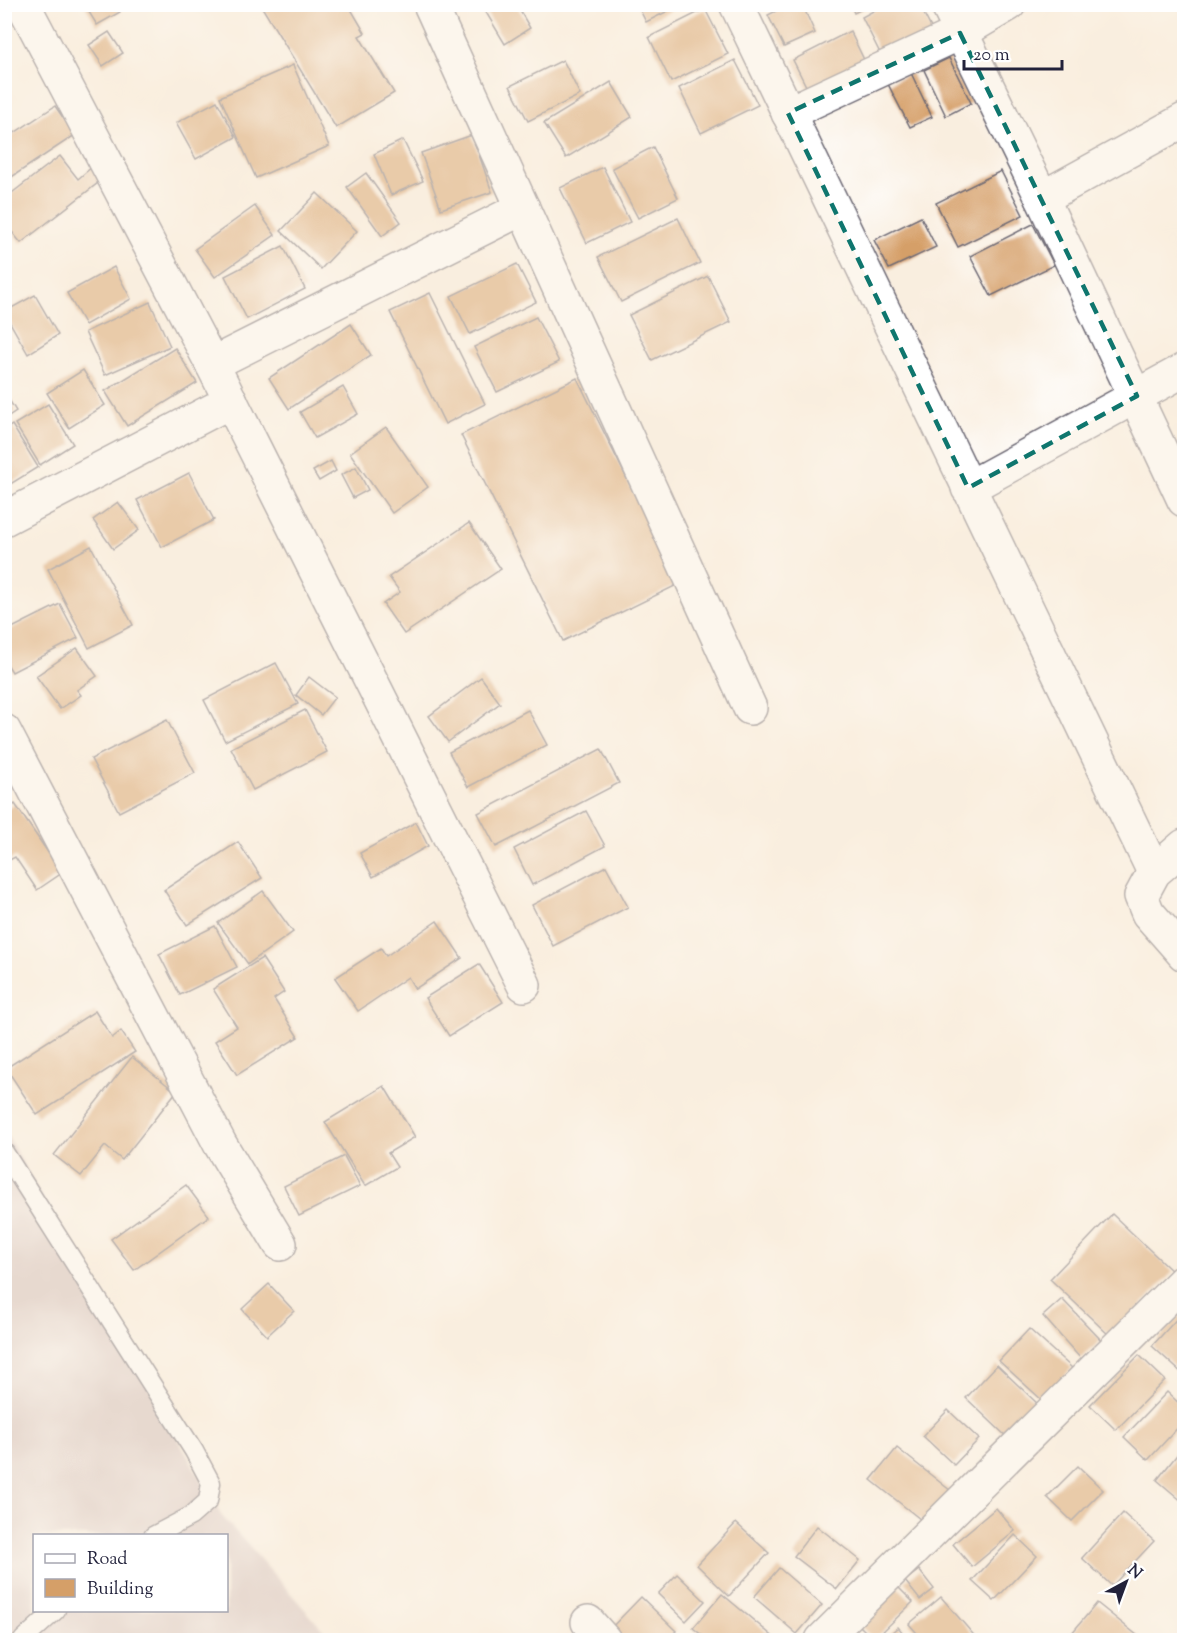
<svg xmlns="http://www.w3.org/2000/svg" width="1189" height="1645" font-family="'Sorts Mill Goudy',serif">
  <rect width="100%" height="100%" fill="#fff"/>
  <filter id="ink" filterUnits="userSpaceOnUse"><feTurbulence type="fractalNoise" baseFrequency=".0167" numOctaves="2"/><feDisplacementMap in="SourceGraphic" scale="12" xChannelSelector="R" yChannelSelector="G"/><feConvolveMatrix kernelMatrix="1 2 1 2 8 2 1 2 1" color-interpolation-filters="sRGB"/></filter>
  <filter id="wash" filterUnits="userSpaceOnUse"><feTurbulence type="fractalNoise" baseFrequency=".008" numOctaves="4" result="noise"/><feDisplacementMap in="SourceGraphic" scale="24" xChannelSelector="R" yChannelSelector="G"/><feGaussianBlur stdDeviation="1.35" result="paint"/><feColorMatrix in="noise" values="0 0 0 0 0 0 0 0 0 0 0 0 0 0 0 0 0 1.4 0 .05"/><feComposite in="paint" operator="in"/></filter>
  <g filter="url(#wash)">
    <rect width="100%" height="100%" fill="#f9eedf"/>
    <path fill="#d1bfbd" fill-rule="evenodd" d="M4,1130L221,1515L332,1640H5ZM34,1536H226V1610H34Z"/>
    <g id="blocks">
      <g fill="#d59f68">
        <path d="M84,4H116L120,12L97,25Z"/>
        <path d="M260,4H348L365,33L359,36L394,93L336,128Z"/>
        <path d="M481,4H516L530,28L505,44Z"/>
        <path d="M637,4H682L646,22Z"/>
        <path d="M790,4H802L815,33L784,47L768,15Z"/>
        <path d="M850,4H872L854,13Z"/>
        <path d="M886,4H919L935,36L884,61L862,17Z"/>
        <path d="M705,9L728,54L671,82L649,37Z"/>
        <path d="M850,31L868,68L811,96L793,60Z"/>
        <path d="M109,32L123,53L103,66L89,45Z"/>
        <path d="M949,58L971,103L946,116L924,70Z"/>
        <path d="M563,60L580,95L528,121L510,86Z"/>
        <path d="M735,60L758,105L701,133L679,88Z"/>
        <path d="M293,65L329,146L256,178L220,97Z"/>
        <path d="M911,73L932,117L910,127L888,84Z"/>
        <path d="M611,82L632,117L566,158L544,123Z"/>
        <path d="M217,101L236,137L196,159L176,123Z"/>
        <path d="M55,106L75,135L4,182V140Z"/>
        <path d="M472,135L492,192L441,209L421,153Z"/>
        <path d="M403,140L423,181L391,195L374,154Z"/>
        <path d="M653,147L678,198L638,218L612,168Z"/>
        <path d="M60,156L78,179L93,166L103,179L21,243L4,222V199Z"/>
        <path d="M603,167L630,222L587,243L560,188Z"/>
        <path d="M1001,171L1023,215L958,247L936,203Z"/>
        <path d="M366,173L401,222L382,236L347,187Z"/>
        <path d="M317,193L357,231L321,269L281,231Z"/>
        <path d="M255,206L275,235L215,277L195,249Z"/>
        <path d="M921,217L936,247L889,269L874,240Z"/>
        <path d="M678,218L700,263L621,302L598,257Z"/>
        <path d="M1033,224L1054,265L991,296L970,256Z"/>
        <path d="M283,246L305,289L247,319L225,276Z"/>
        <path d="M517,264L536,302L470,334L451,296Z"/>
        <path d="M114,267L131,299L85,325L67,293Z"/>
        <path d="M708,276L731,322L652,360L629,315Z"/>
        <path d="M430,293L485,404L445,424L390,312Z"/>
        <path d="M35,295L58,335L28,354L4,312Z"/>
        <path d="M150,302L170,346L105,375L85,332Z"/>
        <path d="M536,317L559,362L497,392L474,347Z"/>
        <path d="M351,324L371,355L289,409L269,378Z"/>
        <path d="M175,348L197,383L127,426L105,391Z"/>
        <path d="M83,370L105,405L69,428L47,393Z"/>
        <path d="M577,378L679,584L563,641L461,435Z"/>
        <path d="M343,387L358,414L315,438L300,412Z"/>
        <path d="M4,392L16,411L4,419Z"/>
        <path d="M48,404L73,444L40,465L15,424Z"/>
        <path d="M12,425L38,467L4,488V430Z"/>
        <path d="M386,427L428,487L392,513L350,453Z"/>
        <path d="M331,461L336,471L319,481L313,471Z"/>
        <path d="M356,467L368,490L353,498L341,475Z"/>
        <path d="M189,473L214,520L162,547L137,500Z"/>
        <path d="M118,502L139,530L113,549L93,520Z"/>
        <path d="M469,523L501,569L404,634L383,604L400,592L389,577Z"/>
        <path d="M91,546L133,625L89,648L48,569Z"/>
        <path d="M60,604L78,638L12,672L4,659V632Z"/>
        <path d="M77,648L97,676L77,690L81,695L60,709L36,676Z"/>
        <path d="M276,663L298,704L225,741L204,700Z"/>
        <path d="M309,677L335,697L321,715L296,695Z"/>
        <path d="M481,677L500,703L448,742L429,716Z"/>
        <path d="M305,710L327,752L253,790L231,748Z"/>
        <path d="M528,710L547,745L468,787L449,752Z"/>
        <path d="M167,720L195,773L119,812L91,759Z"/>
        <path d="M601,749L619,783L496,847L478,813Z"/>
        <path d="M15,804L62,873L37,890L15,857L4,863V811Z"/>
        <path d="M586,811L605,846L532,885L514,849Z"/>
        <path d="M416,822L428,846L373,877L360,853Z"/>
        <path d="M238,842L262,878L187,925L164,890Z"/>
        <path d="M606,866L628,907L553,946L532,905Z"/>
        <path d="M263,891L293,932L248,964L218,923Z"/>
        <path d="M437,921L462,958L415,989L408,977L358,1011L335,978L381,948L386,956Z"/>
        <path d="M215,926L237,967L180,995L159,954Z"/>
        <path d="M262,958L284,992L274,999L298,1037L237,1075L215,1041L237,1027L213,989Z"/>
        <path d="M479,964L503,1002L449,1036L425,998Z"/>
        <path d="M95,1011L112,1038L121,1031L135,1052L37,1115L6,1068Z"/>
        <path d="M132,1057L176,1092L122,1160L105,1146L81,1176L54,1155Z"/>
        <path d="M384,1086L415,1137L388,1153L397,1167L365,1186L325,1122Z"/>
        <path d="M344,1156L360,1186L299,1216L284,1186Z"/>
        <path d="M186,1185L209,1216L134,1270L111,1239Z"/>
        <path d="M1112,1214L1173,1272L1111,1337L1050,1279Z"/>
        <path d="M269,1284L294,1311L267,1336L242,1309Z"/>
        <path d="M1062,1299L1101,1340L1081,1359L1043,1316Z"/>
        <path d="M1183,1312L1184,1314V1375L1152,1346Z"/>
        <path d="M1029,1329L1072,1368L1042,1400L999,1361Z"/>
        <path d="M1139,1355L1165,1380L1116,1430L1090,1405Z"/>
        <path d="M997,1365L1040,1406L1009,1439L966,1398Z"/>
        <path d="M1167,1392L1184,1408V1421L1148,1460L1124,1437Z"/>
        <path d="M948,1410L979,1439L954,1465L923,1436Z"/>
        <path d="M1184,1446V1503L1157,1480Z"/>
        <path d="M897,1448L951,1491L925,1523L871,1480Z"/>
        <path d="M1078,1466L1103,1490L1072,1521L1047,1497Z"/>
        <path d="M996,1508L1015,1531L972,1567L953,1544Z"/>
        <path d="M1123,1513L1154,1541L1112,1586L1082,1558Z"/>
        <path d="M736,1523L769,1553L729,1596L697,1565Z"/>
        <path d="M817,1526L860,1560L837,1589L794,1556Z"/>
        <path d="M1015,1535L1037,1556L994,1601L972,1581Z"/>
        <path d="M779,1568L822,1605L797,1634L754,1597Z"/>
        <path d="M919,1570L934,1589L920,1600L905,1581Z"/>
        <path d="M677,1574L705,1601L686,1621L658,1594Z"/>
        <path d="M896,1585L913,1602L874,1640L858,1624Z"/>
        <path d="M722,1594L777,1640H708L693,1628Z"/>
        <path d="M641,1597L676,1631L667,1640H619L609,1630Z"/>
        <path d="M941,1597L978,1640H923L909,1624Z"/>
        <path d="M1097,1603L1143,1640H1066Z"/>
        <path d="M898,1627L909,1640H883Z"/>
      </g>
    </g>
  </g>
  <g filter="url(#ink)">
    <use href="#blocks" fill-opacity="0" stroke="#6d6974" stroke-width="1.5"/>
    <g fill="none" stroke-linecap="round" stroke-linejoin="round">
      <g stroke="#6d6974" stroke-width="21">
        <g id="lane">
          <path d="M4,1152L194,1451L211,1483L208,1501L191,1516L153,1536"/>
          <path d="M23,1640L56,1610"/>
        </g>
      </g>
      <g stroke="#6d6974" stroke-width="36">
        <g id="street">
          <path d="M23,4L212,364L524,985"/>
          <path d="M430,4L750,708"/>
          <path d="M736,4L1154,872"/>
          <path d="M947,4L1042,198L1184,500"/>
          <path d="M788,113L960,33L1009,4"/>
          <path d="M1042,198L1184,120"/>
          <path d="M212,364L523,208"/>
          <path d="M968,488L1184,370"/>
          <path d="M4,519L231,401"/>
          <path d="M4,731L220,1144L280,1244"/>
          <path d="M1184,846L1154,872L1141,896L1148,913L1184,954"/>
          <path d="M588,1622L604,1640"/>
          <path d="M822,1640L1184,1281"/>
        </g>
      </g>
      <use href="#lane" stroke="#fff" stroke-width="18"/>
      <use href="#street" stroke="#fff" stroke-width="33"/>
    </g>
  </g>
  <path d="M0 0H1189V1645H0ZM960,33L1137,396L968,488L788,113Z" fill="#f9eedf" fill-opacity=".55" fill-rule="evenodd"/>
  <path fill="none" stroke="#0f766e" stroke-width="4.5" stroke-dasharray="12 8" stroke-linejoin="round" d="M960,33L1137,396L968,488L788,113Z"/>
  <rect width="1189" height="1645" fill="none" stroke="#fff" stroke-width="24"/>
  <rect x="33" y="1534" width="195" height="78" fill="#ffffff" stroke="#a7a7b1" stroke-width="1.5"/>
  <rect x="45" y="1554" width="30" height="9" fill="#ffffff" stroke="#a7a7b1" stroke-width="1.5"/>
  <text x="87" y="1564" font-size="18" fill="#22223b">Road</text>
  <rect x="45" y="1579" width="30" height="18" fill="#d59f68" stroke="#a7a7b1" stroke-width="1.5"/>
  <text x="87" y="1594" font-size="18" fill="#22223b">Building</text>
  <g transform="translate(1126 1582) rotate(41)" stroke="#ffffff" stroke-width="4.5" paint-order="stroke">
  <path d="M0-4.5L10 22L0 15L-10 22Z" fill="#22223b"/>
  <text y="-9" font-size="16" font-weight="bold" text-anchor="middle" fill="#22223b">N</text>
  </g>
  <path d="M964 60v9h98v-9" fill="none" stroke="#22223b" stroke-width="3"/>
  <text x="973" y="60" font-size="18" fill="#22223b" stroke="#ffffff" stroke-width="4.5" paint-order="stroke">20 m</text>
</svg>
